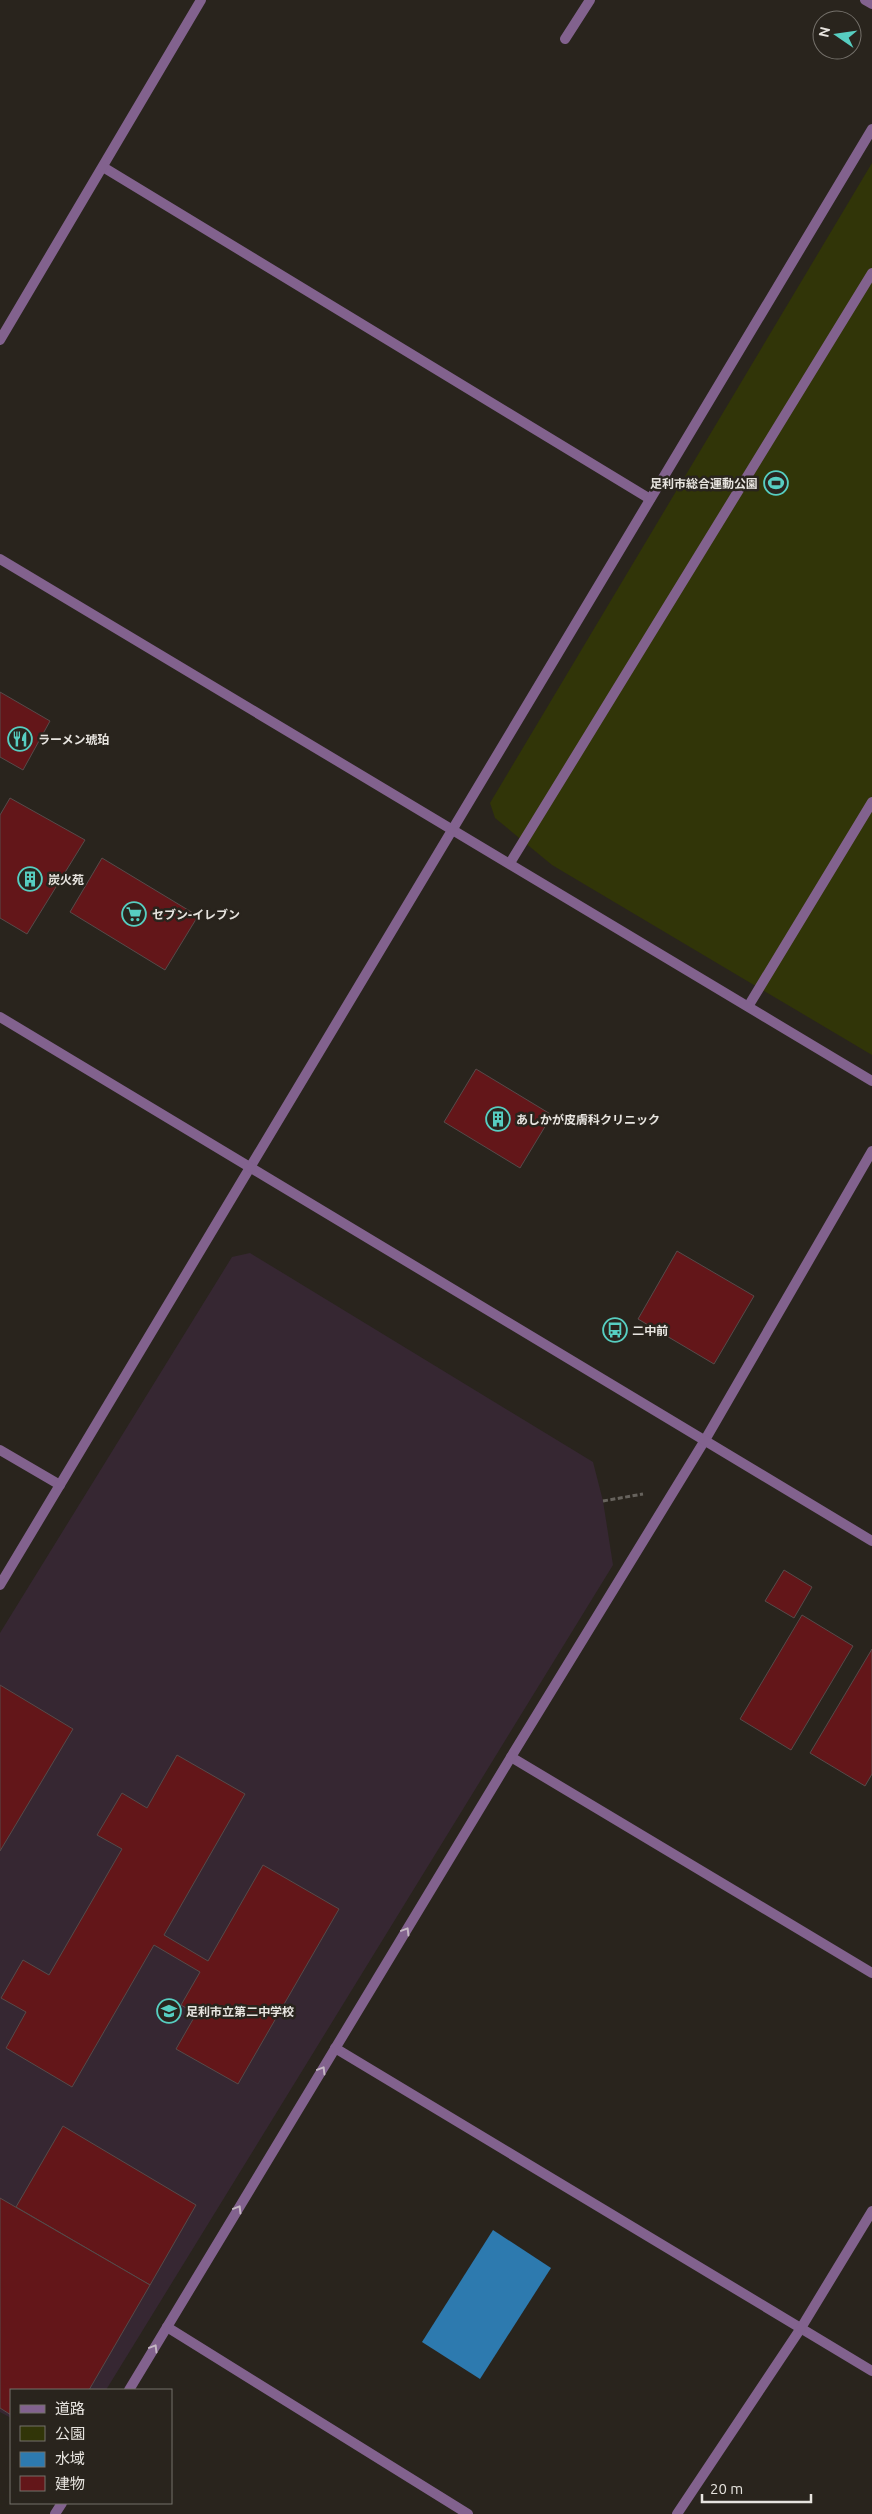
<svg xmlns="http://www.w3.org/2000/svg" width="872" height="2514" font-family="Ubuntu,'Noto Sans JP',sans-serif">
  <rect width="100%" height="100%" fill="#29241d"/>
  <path fill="#362732" d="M250,1253L593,1462L603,1501L613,1565L106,2390H11V2418L0,2412V1633L232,1257Z"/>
  <path fill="#313508" d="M872,163V1055L552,865L495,818L490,803Z"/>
  <path fill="#2d7aaf" d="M493,2230L551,2268L480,2379L422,2342Z"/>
  <g fill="#631619" stroke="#564b4a">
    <path d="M0,692L50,721L23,770L0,757Z"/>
    <path d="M10,798L85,840L27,934L0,918V815Z"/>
    <path d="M102,858L198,916L165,970L70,912Z"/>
    <path d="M476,1069L552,1115L520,1168L444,1122Z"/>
    <path d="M677,1251L754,1296L714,1364L638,1319Z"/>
    <path d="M784,1570L812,1587L794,1618L765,1601Z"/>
    <path d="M802,1615L853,1646L791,1750L740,1719Z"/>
    <path d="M872,1649V1774L865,1786L810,1753Z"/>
    <path d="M0,1685L73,1729L0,1851Z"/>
    <path d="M177,1755L245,1794L164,1935L208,1961L263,1865L339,1909L238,2084L176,2049L196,2014L181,2005L200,1972L154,1945L72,2087L6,2048L26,2012L1,1998L23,1960L49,1975L122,1849L97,1835L122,1793L147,1808Z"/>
    <path d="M63,2126L196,2205L150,2285L16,2207Z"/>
    <path d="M0,2198L150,2285L89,2390H11V2415L0,2408Z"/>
  </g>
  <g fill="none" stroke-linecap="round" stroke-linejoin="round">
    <path stroke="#67635d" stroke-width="3" stroke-dasharray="5 2.5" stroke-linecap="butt" d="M603,1501L643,1494"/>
    <g stroke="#82628e" stroke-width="10">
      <path d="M510,863L872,273"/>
      <path d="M749,1005L872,802"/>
    </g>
    <g stroke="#82628e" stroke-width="10">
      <path d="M865,0L872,4"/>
      <path d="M565,39L590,0"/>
      <path d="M103,167L650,499"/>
      <path d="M0,340L201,0"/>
      <path d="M0,559L872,1081"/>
      <path d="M0,1450L60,1485"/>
      <path d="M0,1585L872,129"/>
      <path d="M511,1757L872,1973"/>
      <path d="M335,2048L872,2371"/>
      <path d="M167,2327L468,2514"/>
      <path d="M129,2390L511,1757L705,1440L872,1151"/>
      <path d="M55,2514L62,2503"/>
      <path d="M677,2514L801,2328L872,2211"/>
    </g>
    <path stroke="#82628e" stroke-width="10" d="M0,1017L872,1541"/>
  </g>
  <defs><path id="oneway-chevron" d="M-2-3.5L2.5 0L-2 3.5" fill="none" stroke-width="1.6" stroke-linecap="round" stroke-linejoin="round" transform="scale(1.25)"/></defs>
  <g stroke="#c4b6c3">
    <use href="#oneway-chevron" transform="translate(406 1931) rotate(-59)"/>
    <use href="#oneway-chevron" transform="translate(322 2070) rotate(-59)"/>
    <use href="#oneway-chevron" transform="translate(238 2209) rotate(-59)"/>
    <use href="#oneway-chevron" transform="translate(154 2348) rotate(-59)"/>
  </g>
  <defs>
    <g id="stadium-ring" transform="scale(1.25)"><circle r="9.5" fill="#29241d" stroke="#57cec1" stroke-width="1.5"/><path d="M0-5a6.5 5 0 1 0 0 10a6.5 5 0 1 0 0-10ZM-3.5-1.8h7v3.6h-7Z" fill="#57cec1"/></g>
    <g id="restaurant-ring" transform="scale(1.25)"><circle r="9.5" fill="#29241d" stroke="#57cec1" stroke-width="1.5"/><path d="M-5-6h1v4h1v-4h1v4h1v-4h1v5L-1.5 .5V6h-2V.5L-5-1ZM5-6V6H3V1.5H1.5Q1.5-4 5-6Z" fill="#57cec1"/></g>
    <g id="building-ring" transform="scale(1.25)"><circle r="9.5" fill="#29241d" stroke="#57cec1" stroke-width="1.5"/><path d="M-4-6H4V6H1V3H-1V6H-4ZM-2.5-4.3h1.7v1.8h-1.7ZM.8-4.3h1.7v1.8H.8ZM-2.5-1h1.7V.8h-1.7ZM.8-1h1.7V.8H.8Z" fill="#57cec1"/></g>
    <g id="supermarket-ring" transform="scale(1.25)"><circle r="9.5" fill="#29241d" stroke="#57cec1" stroke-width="1.5"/><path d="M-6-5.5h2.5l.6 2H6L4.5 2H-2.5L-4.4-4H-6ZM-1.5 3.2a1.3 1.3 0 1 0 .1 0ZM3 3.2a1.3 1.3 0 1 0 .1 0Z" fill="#57cec1"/></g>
    <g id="bus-ring" transform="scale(1.25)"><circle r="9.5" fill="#29241d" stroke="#57cec1" stroke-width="1.5"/><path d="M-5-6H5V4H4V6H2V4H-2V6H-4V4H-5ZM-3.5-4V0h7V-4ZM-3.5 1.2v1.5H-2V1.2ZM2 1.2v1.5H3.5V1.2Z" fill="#57cec1"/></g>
    <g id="school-ring" transform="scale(1.25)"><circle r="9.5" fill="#29241d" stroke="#57cec1" stroke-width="1.5"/><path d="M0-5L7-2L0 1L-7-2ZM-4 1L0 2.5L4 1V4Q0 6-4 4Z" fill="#57cec1"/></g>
  </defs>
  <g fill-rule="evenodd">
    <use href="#stadium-ring" x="776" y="483"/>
    <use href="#restaurant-ring" x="20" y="739"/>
    <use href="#building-ring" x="30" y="879"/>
    <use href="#supermarket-ring" x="134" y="914"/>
    <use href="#building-ring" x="498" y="1119"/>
    <use href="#bus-ring" x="615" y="1330"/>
    <use href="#school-ring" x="169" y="2011"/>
  </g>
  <g text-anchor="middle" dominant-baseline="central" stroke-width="5" stroke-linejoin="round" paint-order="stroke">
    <g font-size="12" font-weight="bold" fill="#e7e4df" stroke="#29241d" text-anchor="start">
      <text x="758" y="483" text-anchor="end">足利市総合運動公園</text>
      <text x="38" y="739">ラーメン琥珀</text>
      <text x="48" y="879">炭火苑</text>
      <text x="152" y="914">セブン-イレブン</text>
      <text x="516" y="1119">あしかが皮膚科クリニック</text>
      <text x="632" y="1330">二中前</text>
      <text x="186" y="2011">足利市立第二中学校</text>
    </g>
  </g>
  <rect x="10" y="2389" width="162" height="115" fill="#29241d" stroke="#75716b"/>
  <rect x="20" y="2405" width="25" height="8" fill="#82628e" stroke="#75716b"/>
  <text x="55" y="2414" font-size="15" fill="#e7e4df">道路</text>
  <rect x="20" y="2426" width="25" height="15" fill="#313508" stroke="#75716b"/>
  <text x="55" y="2439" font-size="15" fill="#e7e4df">公園</text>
  <rect x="20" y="2452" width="25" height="15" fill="#2d7aaf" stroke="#75716b"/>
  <text x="55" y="2464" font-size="15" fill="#e7e4df">水域</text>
  <rect x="20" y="2476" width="25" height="15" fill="#631619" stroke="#75716b"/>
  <text x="55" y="2489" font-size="15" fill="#e7e4df">建物</text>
  <g transform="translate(837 35) rotate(283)"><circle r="24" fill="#29241d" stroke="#75716b"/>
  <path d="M0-4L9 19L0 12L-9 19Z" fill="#57cec1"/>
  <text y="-8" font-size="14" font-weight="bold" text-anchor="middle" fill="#e7e4df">N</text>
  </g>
  <path d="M702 2494v8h109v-8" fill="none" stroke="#e7e4df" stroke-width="2.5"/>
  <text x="710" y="2494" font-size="15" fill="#e7e4df" stroke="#29241d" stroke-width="4" paint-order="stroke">20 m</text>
</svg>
